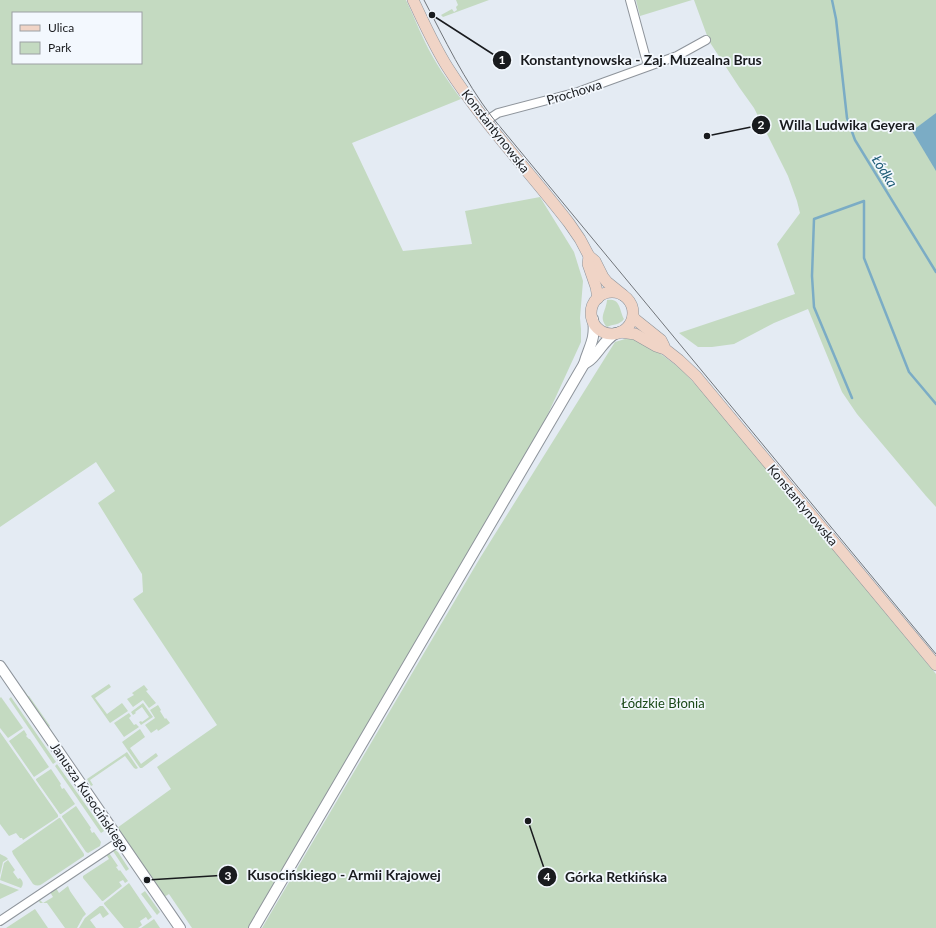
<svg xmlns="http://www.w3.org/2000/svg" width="936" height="928" font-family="Lato,sans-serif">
  <rect width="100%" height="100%" fill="#e4ebf3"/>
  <g fill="#c4dac1" fill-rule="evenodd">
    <path d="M0,0H406C413,14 418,28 425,42C435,63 448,81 461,99L352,143L403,251L472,244L465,211L540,197L574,252L583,281L580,318L581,329V342L536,440L250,928H192L169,894L164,897L117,828L171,789L157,767L217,725L133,599L143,592L142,574L98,503L115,491L96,462L0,527ZM13,13H141V63H13Z"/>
    <path d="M456,0H489L443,17L441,15L452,9L454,12L457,10L456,7L458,5Z"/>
    <path d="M636,0H692L640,16Z"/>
    <path d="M694,0H936V507L926,496L857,414L842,392L808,309L774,323L734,344L712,347H698L679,333L795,294L777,244L800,213L797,201L788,176L754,108L739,87L709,41Z"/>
    <path d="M607,300C621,298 619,310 624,319C620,325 613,324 607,327C598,317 606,312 607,300Z"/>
    <path d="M625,339H635L646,343L681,369L710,400L936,674V928H262L480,558L615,342Z"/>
    <path d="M109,684L111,687L95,698L107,714L122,703L128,711L110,723L91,696Z"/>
    <path d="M144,685L148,690L146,691L156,703L149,708L143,700L133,707L127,699L134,695L132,693Z"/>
    <path d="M24,690L28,696H29L50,726L49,727L67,754L24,692Z"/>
    <path d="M1,697L23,728L8,738L0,728V698Z"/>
    <path d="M11,697L56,762L53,764L9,699Z"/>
    <path d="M143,703L153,717L141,725L139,722L141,721L142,722L149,717L142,707L135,712L136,713L133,715L131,712Z"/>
    <path d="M158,705L161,710L160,711L165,719L166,718L170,723L158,731L157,729L151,733L145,725L155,718L150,710Z"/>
    <path d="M129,713L131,716L129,718L134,725L136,724L139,727L124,737L114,723Z"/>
    <path d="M140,729L145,737L130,748L141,764L156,753L158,756L142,768H140L122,742Z"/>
    <path d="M24,730L27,735L26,736L29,739H30L49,767L34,777L9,741Z"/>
    <path d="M0,732L58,815V817L23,840L22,838H20L16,833L9,836L0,824Z"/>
    <path d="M127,752L138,768L136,769L134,768L125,756L90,780L93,785L91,786L87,779Z"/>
    <path d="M57,764L104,831L101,833L55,766Z"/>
    <path d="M51,769L61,784L60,785L62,789L64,788L75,804L61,814H60L36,780V779Z"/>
    <path d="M76,806L91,828L90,829L92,833L94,832L101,842L100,846L88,853L86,852L62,817V816Z"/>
    <path d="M59,818H60L84,854V856L42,884C39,886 36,886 33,884L13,854L12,851Z"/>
    <path d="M115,850L118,852L129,869L126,871L113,851Z"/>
    <path d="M107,853H109L118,866L116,867L119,871L120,870L128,881L125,883L123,880L119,882L122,886L103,901H102L83,878V876L109,859L106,854Z"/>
    <path d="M0,854L6,857L8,859L3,862L0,875Z"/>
    <path d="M8,860L15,870L13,872L18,879L20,878C23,881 24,884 21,888L0,880L4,863Z"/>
    <path d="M0,883L19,890L0,899Z"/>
    <path d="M129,883L152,917L148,920L146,917L140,921L142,925L138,928H124L104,904V903Z"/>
    <path d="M68,886L70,891L86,914L83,917L77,928H65L47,903H40L39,901V899L43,903L53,897L50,892L56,888L59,893Z"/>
    <path d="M145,891L160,912L157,915L141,894Z"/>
    <path d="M100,906H103L109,914L103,918L100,913L90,920L96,928H79L85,918Z"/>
    <path d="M35,909L48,928H6Z"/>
    <path d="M154,919L160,928H141Z"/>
  </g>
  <path fill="#7bacc5" d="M936,113V171L912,131Z"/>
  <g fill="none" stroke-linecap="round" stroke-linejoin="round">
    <g stroke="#7bacc5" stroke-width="2.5">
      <path d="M832,0L836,19L847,118L855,140L936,272"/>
      <path d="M852,398L814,307L812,276L814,219L864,201V258L909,372L936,404"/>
    </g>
    <g stroke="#8e949b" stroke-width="10">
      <g id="minor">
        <path d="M630,0L648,66"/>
        <path d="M486,121L498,113L578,92L605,82L677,56L706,40"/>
        <path d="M0,921L120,841"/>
      </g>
    </g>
    <g stroke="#8e949b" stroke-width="12">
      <g id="tertiary">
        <path d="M584,364C588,362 592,359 595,355C602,347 606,339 616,333"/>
        <path d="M0,666L180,928"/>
        <path d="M254,928L584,364C589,346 596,340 593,319"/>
      </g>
    </g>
    <g stroke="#8e949b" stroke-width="12">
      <g id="secondary">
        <path d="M413,0C424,23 434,46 448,68C483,123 529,171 569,223L580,239L589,256L595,261L603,277L607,282L623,295"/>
        <path d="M589,256L588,264L596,287L598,298"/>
        <circle cx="612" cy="313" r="21"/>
        <path d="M633,317L636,320L661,340L664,346"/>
        <path d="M620,332L635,334L656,346L665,349L679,360L696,376L936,665"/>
      </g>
    </g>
    <use href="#minor" stroke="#fff" stroke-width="8"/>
    <use href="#tertiary" stroke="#fff" stroke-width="10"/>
    <use href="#secondary" stroke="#f0d4c6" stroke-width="11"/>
    <path stroke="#71757a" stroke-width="1" d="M424,0C445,40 464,80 492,117L936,654"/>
  </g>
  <g text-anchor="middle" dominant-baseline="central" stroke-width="3.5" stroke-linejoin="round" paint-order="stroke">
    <g font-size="13" fill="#191b1e" stroke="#f3f8fe">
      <text transform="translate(574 92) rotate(-17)">Prochowa</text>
      <text transform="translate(496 131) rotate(52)">Konstantynowska</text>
      <text transform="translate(803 505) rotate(50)">Konstantynowska</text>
      <text transform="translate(90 797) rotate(56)">Janusza Kusocińskiego</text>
    </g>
    <g font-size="13" fill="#194817" stroke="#f3f8fe">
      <text x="663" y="703">Łódzkie Błonia</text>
    </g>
    <g font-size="14" font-style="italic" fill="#215e78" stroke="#f3f8fe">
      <text transform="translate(885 171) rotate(58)">Łódka</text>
    </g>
  </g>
  <path fill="none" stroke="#191b1e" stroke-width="1.5" d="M432 15L502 60M707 136L761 125M147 880L228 875M528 821L547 877"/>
  <g fill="#191b1e" stroke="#f3f8fe" stroke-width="1.5">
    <circle cx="432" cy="15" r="4"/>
    <circle cx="707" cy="136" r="4"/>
    <circle cx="147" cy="880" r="4"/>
    <circle cx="528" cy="821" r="4"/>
    <circle cx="502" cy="60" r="10"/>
    <circle cx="761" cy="125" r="10"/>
    <circle cx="228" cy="875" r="10"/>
    <circle cx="547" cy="877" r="10"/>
  </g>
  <g font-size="12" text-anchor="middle" font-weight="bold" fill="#fff">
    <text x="502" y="64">1</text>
    <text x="761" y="129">2</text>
    <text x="228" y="880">3</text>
    <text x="547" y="881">4</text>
  </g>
  <g font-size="14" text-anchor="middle" font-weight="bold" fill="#191b1e" stroke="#f3f8fe" stroke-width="3.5" stroke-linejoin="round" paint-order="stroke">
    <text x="641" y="65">Konstantynowska - Zaj. Muzealna Brus</text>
    <text x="847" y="130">Willa Ludwika Geyera</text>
    <text x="344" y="880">Kusocińskiego - Armii Krajowej</text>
    <text x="616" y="882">Górka Retkińska</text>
  </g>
  <rect x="12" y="12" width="130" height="52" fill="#f3f8fe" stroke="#9ca0a4"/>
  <rect x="20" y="25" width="20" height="6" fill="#f0d4c6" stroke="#9ca0a4"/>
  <text x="48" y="32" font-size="12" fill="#191b1e">Ulica</text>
  <rect x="20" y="42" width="20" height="12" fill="#c4dac1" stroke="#9ca0a4"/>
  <text x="48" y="52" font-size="12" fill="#191b1e">Park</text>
</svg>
